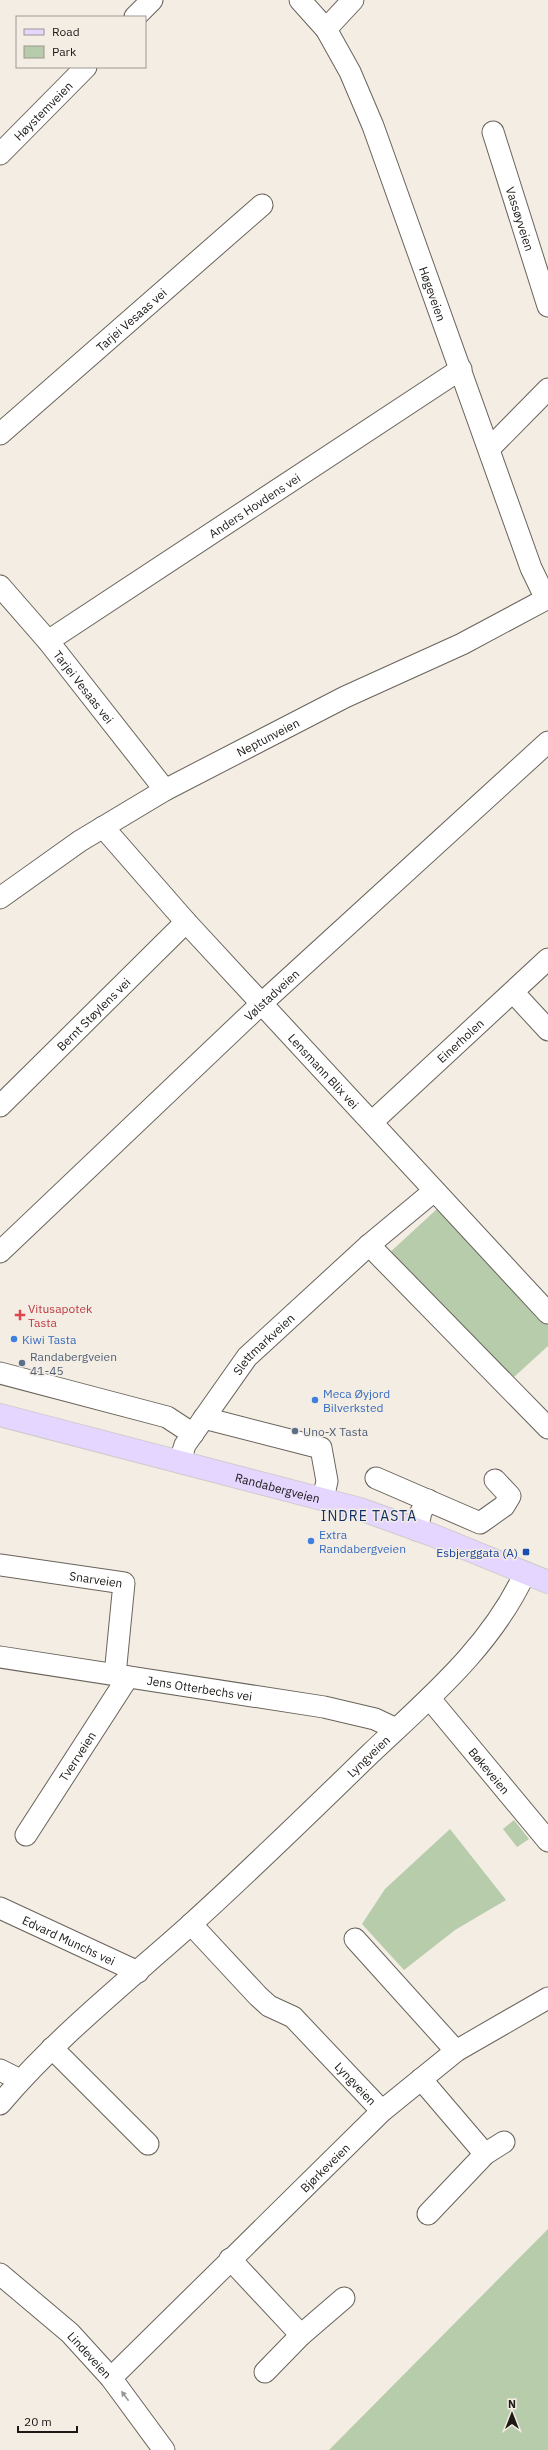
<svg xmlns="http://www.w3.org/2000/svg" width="548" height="2450" font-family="'IBM Plex Sans',sans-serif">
  <rect width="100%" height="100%" fill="#f4ede4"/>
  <g fill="#b6ccaa">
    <path d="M437,1209L548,1325V1346L514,1377L387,1255Z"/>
    <path d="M514,1820L529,1839L517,1847L503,1829Z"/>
    <path d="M450,1829L506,1900L455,1930L404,1970L362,1924L385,1889Z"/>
    <path d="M548,2229V2450H329Z"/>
  </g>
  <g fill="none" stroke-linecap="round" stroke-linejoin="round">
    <g stroke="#69635b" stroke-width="23">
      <g id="minor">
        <path id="s1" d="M300,0L326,29L350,72L373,126L531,568L546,599"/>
        <path d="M135,17L152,0"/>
        <path d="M326,29L353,0"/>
        <path id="s2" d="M493,132L548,306"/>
        <path id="s3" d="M0,154L86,67"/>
        <path id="s4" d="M0,434L262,205"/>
        <path d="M489,449L548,389"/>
        <path id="s5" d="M0,586L48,641L165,790"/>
        <path id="s6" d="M48,641L461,369"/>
        <path id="s7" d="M103,827L186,922L548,1313"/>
        <path id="s8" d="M0,898L80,841L165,790L345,697L462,644L548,598"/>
        <path d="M513,992L548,1030"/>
        <path id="s9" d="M0,1106L186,922"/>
        <path id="s10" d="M372,1122L548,959"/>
        <path d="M369,1245L548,1428"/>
        <path id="s11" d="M0,1252L261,1004L548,742"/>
        <path d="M0,1373L167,1417L193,1434"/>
        <path d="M204,1418L321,1448L327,1481L323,1499"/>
        <path id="s12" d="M180,1461L185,1445L247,1357L369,1245L434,1191"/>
        <path d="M376,1478L480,1523L504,1506L510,1496L495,1480"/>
        <path d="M417,1530L421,1512L428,1500"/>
        <path id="s13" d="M0,1565L124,1583L115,1675"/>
        <path id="s14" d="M0,1657L324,1707L375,1719L396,1729"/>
        <path id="s15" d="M430,1699L548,1841"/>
        <path id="s16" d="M26,1835L128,1677"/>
        <path id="s17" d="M0,1908L138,1972"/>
        <path id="s18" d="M191,1924L258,1996L269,2006L293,2017L382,2111"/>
        <path d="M355,1939L456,2051"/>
        <path d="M52,2048L148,2144"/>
        <path d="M0,2070L20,2080"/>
        <path d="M421,2079L485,2154"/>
        <path id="s19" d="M0,2104C56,2038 125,1983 189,1926C251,1870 310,1812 370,1754C428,1699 491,1647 525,1573"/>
        <path d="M428,2214L485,2154L504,2142"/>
        <path d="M230,2259L301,2335"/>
        <path id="s20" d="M0,2274L70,2333L111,2378L164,2450"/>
        <path d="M265,2372L301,2335L344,2298"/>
        <path id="s21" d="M111,2378L382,2111L456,2051L548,1998"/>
      </g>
    </g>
    <g stroke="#cdcccc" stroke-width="24">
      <g id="major">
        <path id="s22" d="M0,1415L360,1509L432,1535L548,1582"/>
      </g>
    </g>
    <use href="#minor" stroke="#fff" stroke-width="21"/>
    <use href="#major" stroke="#e5d6ff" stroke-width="22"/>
  </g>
  <defs><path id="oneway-solid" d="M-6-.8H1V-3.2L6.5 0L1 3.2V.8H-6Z"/></defs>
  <use fill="#999896" href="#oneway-solid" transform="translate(125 2396) rotate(-127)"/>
  <path fill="#e0444e" stroke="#f4ede4" stroke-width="1.5" d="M18 1309h4v4h4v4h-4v4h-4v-4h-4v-4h4z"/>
  <g fill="#3f7fe0" stroke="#f4ede4" stroke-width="1.5">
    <circle cx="14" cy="1339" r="4"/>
    <circle cx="315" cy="1400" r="4"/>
    <circle cx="311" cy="1541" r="4"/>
  </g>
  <g fill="#5c6f8a" stroke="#f4ede4" stroke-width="1.5">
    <circle cx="22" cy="1363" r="4"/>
    <circle cx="295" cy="1431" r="4"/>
  </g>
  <rect fill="#1a4fb4" stroke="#f4ede4" stroke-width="1.5" x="522" y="1548" width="8" height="8" rx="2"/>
  <g text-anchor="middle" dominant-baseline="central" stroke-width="3" stroke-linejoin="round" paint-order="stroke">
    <g font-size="12" fill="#1c1916" stroke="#f4ede4">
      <text stroke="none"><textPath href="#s3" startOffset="61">Høystemveien</textPath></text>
      <text stroke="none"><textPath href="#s2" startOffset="91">Vassøyveien</textPath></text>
      <text stroke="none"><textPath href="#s1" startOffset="325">Høgeveien</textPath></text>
      <text stroke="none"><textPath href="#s4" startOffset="174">Tarjei Vesaas vei</textPath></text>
      <text stroke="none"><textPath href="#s6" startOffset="247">Anders Hovdens vei</textPath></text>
      <text stroke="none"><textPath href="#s5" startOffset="131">Tarjei Vesaas vei</textPath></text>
      <text stroke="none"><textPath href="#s8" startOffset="313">Neptunveien</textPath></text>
      <text stroke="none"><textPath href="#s11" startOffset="374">Vølstadveien</textPath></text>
      <text stroke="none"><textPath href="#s9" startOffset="131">Bernt Støylens vei</textPath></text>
      <text stroke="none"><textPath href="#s10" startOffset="120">Einerholen</textPath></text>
      <text stroke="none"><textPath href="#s7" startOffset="329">Lensmann Blix vei</textPath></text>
      <text stroke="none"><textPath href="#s12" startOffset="145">Slettmarkveien</textPath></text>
      <text stroke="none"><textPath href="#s22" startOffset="287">Randabergveien</textPath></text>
      <text stroke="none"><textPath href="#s13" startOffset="97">Snarveien</textPath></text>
      <text stroke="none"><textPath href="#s14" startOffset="202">Jens Otterbechs vei</textPath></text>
      <text stroke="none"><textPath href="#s16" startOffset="94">Tverrveien</textPath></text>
      <text stroke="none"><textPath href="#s19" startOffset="507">Lyngveien</textPath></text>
      <text stroke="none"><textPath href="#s15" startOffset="93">Bøkeveien</textPath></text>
      <text stroke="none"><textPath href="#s17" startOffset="76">Edvard Munchs vei</textPath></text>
      <text stroke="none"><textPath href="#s18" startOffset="231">Lyngveien</textPath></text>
      <text stroke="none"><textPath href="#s21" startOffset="300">Bjørkeveien</textPath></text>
      <text stroke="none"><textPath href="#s20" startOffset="121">Lindeveien</textPath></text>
    </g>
    <g font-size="12" fill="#be3a42" stroke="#f4ede4" text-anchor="start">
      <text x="28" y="1308">Vitusapotek<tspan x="28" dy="14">Tasta</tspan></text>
    </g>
    <g font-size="12" fill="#366cbe" stroke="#f4ede4" text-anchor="start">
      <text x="22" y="1339">Kiwi Tasta</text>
      <text x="323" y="1393">Meca Øyjord<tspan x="323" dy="14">Bilverksted</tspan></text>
      <text x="319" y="1534">Extra<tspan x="319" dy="14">Randabergveien</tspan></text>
    </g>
    <g font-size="12" fill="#4e5e75" stroke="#f4ede4" text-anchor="start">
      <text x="30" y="1356">Randabergveien<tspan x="30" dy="14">41-45</tspan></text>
      <text x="303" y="1431">Uno-X Tasta</text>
    </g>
    <g font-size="12" fill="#164399" stroke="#f4ede4" text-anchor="end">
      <text x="518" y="1552">Esbjerggata (A)</text>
    </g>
    <g font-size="14" letter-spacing="1" fill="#113266" stroke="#f4ede4">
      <text x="369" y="1516">INDRE TASTA</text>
    </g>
  </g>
  <rect x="16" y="16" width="130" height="52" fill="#f4ede4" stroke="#9e9892"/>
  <rect x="24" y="29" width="20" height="6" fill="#e5d6ff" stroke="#9e9892"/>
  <text x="52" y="36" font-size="12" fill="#1c1916">Road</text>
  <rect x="24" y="46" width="20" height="12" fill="#b6ccaa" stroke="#9e9892"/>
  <text x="52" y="56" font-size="12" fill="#1c1916">Park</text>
  <g transform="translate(512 2414)" stroke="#f4ede4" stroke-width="3" paint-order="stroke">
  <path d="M0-3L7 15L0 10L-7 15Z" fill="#1c1916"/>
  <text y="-6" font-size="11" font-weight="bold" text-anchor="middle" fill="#1c1916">N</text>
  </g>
  <path d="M18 2426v6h59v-6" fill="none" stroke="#1c1916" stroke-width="2"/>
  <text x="24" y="2426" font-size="12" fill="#1c1916" stroke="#f4ede4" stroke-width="3" paint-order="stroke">20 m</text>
</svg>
